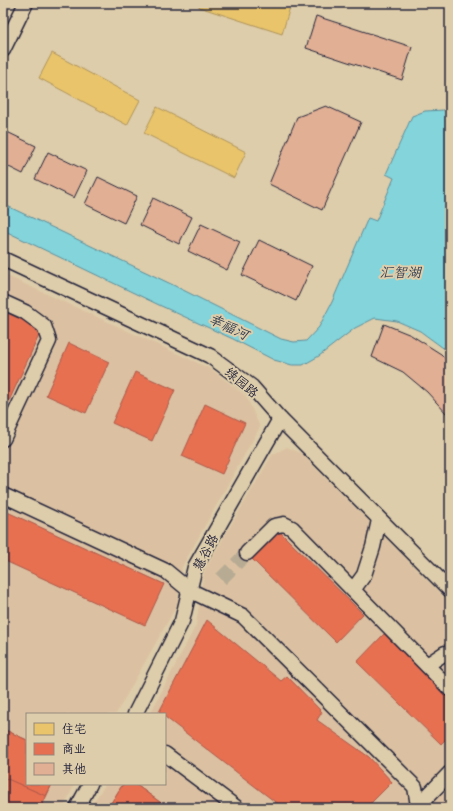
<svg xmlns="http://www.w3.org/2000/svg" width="453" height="811" font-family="'Patrick Hand','LXGW WenKai TC',sans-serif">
  <rect width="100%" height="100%" fill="#decdaa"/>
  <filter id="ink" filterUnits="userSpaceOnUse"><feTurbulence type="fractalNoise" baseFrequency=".025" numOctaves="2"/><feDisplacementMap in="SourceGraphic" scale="8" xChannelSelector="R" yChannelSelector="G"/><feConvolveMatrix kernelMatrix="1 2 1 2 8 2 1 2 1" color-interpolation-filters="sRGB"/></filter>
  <g filter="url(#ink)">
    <g fill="#dbc1a1">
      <path d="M3,274L211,369L246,396L260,427L182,567L177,605L116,714H27V784H75L63,808H3Z"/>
      <path d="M287,447L301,453L450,603V808H89L106,784H165V714H150L196,625L204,571L272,455Z"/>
    </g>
    <path fill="#83d4db" stroke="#5c8d9b" d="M444,110L450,111V353L420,331L397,321L375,318L355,328L319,356L303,365H292L274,360L233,339L159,305L3,230V204L171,284L281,339L294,342L306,341L319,327L332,302L368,218L376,221L394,178L386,174L412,116L425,111Z"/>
    <g fill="#e9c46a" stroke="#ad935c">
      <path d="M200,3H278L290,7L282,34L199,7Z"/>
      <path d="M52,53L140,100L127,125L39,78Z"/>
      <path d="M157,107L246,152L234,178L144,133Z"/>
    </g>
    <g fill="#e76f51" stroke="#ac584a">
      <path d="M3,311L42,329L3,414Z"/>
      <path d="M69,343L109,362L86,413L46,395Z"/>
      <path d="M135,372L175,390L152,441L112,423Z"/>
      <path d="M205,404L245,423L222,474L182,456Z"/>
      <path d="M3,510L164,584L145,625L3,560Z"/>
      <path d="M279,531L363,614L336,642L252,559Z"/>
      <path d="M207,620L281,681L287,676L322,712L317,720L369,757L392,782L366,808H283L165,717V714H162L159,712Z"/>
      <path d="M384,634L450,699V735L441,744L357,662Z"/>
      <path d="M3,729L27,740V784H52L41,808H3Z"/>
      <path d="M3,729L27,740V784H52L46,796L3,777Z"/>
      <path d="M123,784H135L168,808H108Z"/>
      <path d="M123,784H135L168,808H117L111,803Z"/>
      <path d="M450,797V808H447L443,804Z"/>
    </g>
    <g fill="#e1af93" stroke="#22223b">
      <path d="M316,16L412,47L402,80L306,48Z"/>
      <path d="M326,106L361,122L322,210L269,184L297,117Z"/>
      <path d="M3,130L36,146L23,174L3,164Z"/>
      <path d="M48,152L87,171L74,198L35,179Z"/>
      <path d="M98,177L137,196L124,223L85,204Z"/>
      <path d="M153,198L192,217L179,244L140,225Z"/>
      <path d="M201,224L240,242L227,270L188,251Z"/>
      <path d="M259,240L312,266L296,301L242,275Z"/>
      <path d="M384,324L411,335L441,354L450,363V421L447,414L427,392L403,372L372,357Z"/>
    </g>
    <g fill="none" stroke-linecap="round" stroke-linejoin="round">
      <path stroke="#b8ab94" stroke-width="14" stroke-dasharray="14 7" stroke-linecap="butt" d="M221,579L247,553"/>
      <g stroke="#22223b" stroke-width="17">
        <g id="minor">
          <path d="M3,50L26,3"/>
          <path d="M3,259L210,356L252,387L280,419L450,590"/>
          <path d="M3,302L25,312L44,326L49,341L3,439"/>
          <path d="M3,495L166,571L189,590L243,616L415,787L418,806L419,808"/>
          <path d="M247,553L274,526L284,524L292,528L450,689"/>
          <path d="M353,590L364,575L373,547L379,520"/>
          <path d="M427,665L445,653L450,652"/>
          <path d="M135,714L182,621L195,567L280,419"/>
          <path d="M165,754L237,808"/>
          <path d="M77,808L90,784"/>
          <path d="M416,808L450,773"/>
        </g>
      </g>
      <use href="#minor" stroke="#decdaa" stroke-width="14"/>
    </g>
  </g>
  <g text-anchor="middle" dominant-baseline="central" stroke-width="4" stroke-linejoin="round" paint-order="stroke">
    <g font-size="13" fill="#22223b" stroke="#decdaa">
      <text transform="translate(242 382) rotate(40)">绿园路</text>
      <text transform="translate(205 552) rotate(-63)">慧谷路</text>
    </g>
    <g font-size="14" font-style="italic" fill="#313d53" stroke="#decdaa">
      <text x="400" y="271">汇智湖</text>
      <text transform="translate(229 326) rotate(25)">幸福河</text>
    </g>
  </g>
  <rect width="453" height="811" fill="none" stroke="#decdaa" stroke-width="16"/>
  <rect x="8" y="8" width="437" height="795" fill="none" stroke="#22223b" stroke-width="1.5" filter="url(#ink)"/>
  <rect x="26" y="713" width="140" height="72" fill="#decdaa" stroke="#93897e"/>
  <rect x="34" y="723" width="20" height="12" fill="#e9c46a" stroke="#93897e"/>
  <text x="62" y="733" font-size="12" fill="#22223b">住宅</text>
  <rect x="34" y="743" width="20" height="12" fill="#e76f51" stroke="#93897e"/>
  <text x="62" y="753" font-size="12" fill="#22223b">商业</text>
  <rect x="34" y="763" width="20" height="12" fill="#e1af93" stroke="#93897e"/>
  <text x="62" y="773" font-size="12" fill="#22223b">其他</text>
</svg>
